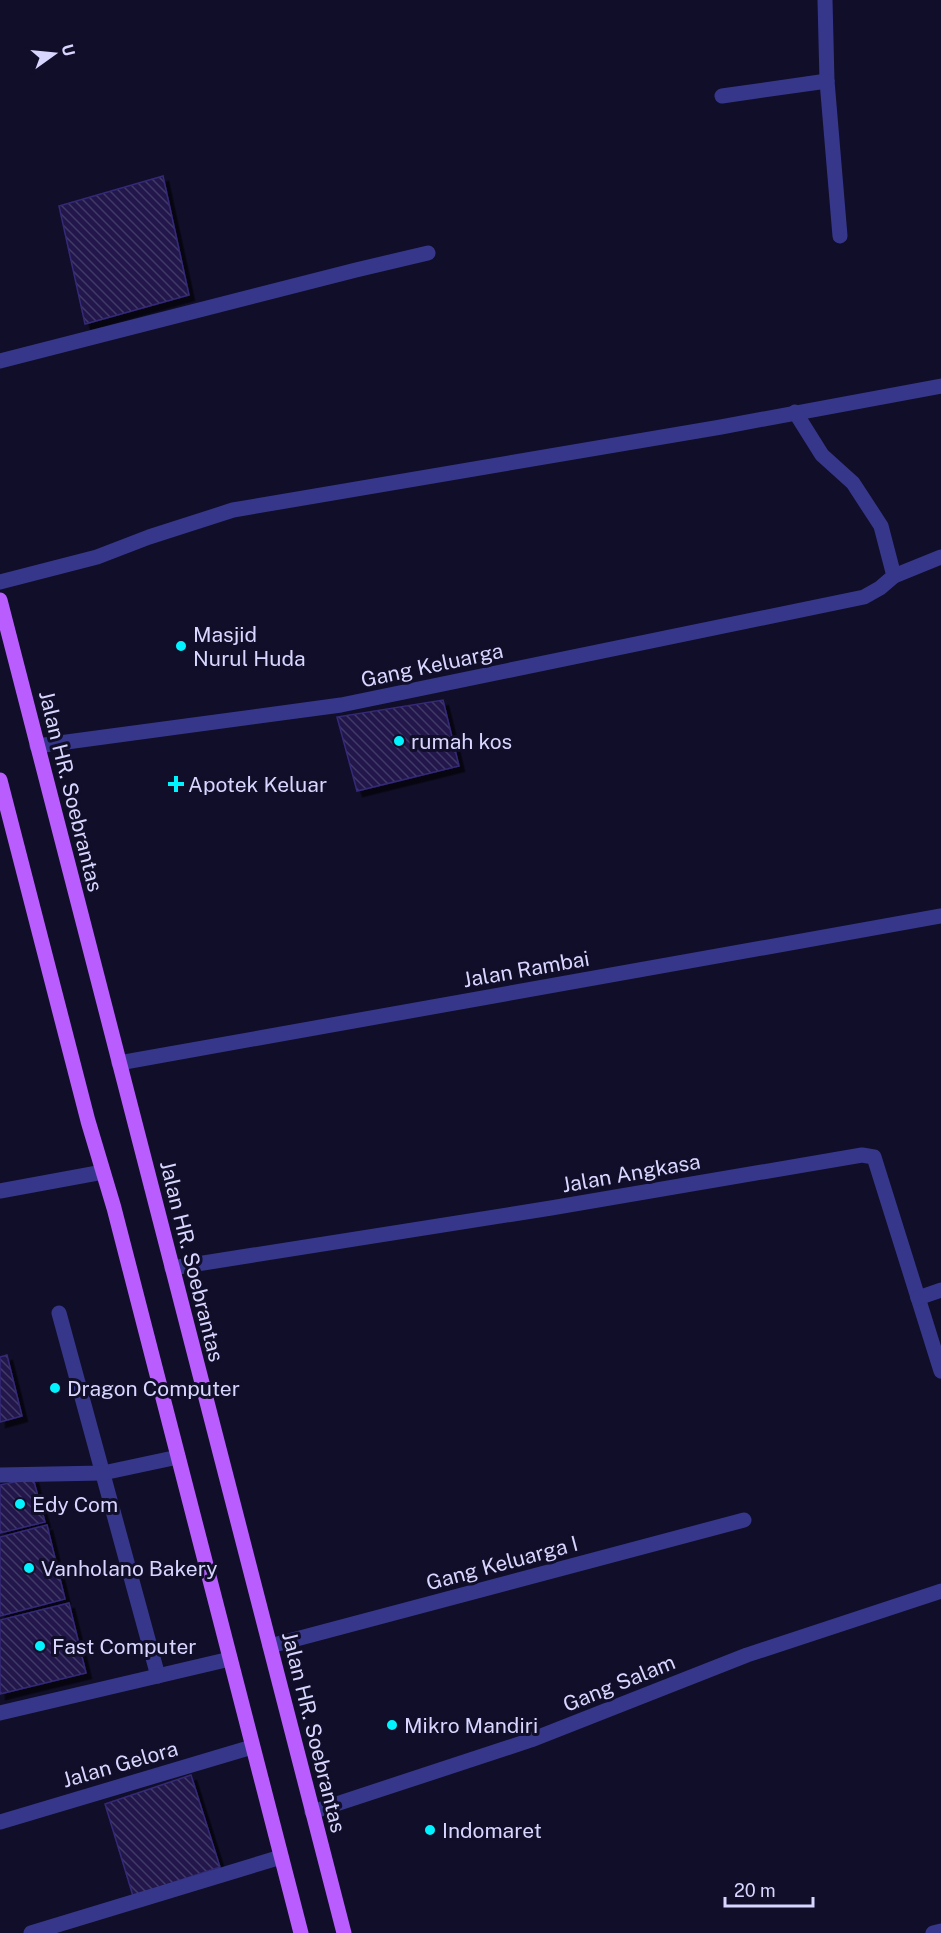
<svg xmlns="http://www.w3.org/2000/svg" width="941" height="1933" font-family="'Public Sans',sans-serif">
  <defs>
    <pattern id="building-back-hatch" width="6" height="6" patternUnits="userSpaceOnUse" patternTransform="scale(1.5)"><rect width="6" height="6" fill="#20194b"/><path d="M-1 5l2 2M0 0l6 6M5-1l2 2" fill="none" stroke="#403a66"/></pattern>
    <filter id="shadow"><feDropShadow dx="5.5" dy="5.5" stdDeviation="0" flood-color="#0009"/></filter>
  </defs>
  <rect width="100%" height="100%" fill="#110e29"/>
  <g fill="url(#building-back-hatch)" stroke="#352978" stroke-width="1.5" filter="url(#shadow)">
    <path d="M163,176L189,295L85,324L59,206Z"/>
    <path d="M443,700L459,766L357,791L337,717Z"/>
    <path d="M7,1355L22,1416L0,1422V1357Z"/>
    <path d="M33,1478L45,1522L0,1533V1485Z"/>
    <path d="M47,1525L65,1599L0,1616V1537Z"/>
    <path d="M69,1603L86,1673L0,1694V1620Z"/>
    <path d="M191,1775L220,1867L133,1896L105,1804Z"/>
  </g>
  <g fill="none" stroke-linecap="round" stroke-linejoin="round">
    <path stroke="#36378b" stroke-width="15" d="M59,1313L158,1676"/>
    <g stroke="#36378b" stroke-width="15">
      <path d="M825,0L827,81L840,236"/>
      <path d="M722,96L827,81"/>
      <path d="M0,361L356,270L428,253"/>
      <path d="M894,576L941,557"/>
      <path d="M0,582L97,557L149,537L233,510L721,427L941,386"/>
      <path d="M37,746L341,705L864,597L880,588L894,576L881,526L853,483L822,455L795,412"/>
      <path d="M119,1063L941,916"/>
      <path d="M0,1191L103,1172"/>
      <path d="M172,1268L551,1208L862,1155L874,1157L941,1371"/>
      <path d="M918,1298L941,1290"/>
      <path d="M0,1475L103,1473L178,1457"/>
      <path d="M270,1646L744,1520"/>
      <path d="M0,1713L230,1659"/>
      <path d="M312,1812L531,1740L747,1655L941,1591"/>
      <path d="M0,1822L252,1747"/>
      <path d="M31,1933L281,1857"/>
      <path d="M933,1933L941,1931"/>
    </g>
    <g stroke="#b95dff" stroke-width="15">
      <path d="M0,600L344,1933"/>
      <path d="M0,780L88,1121L114,1208L301,1933"/>
    </g>
  </g>
  <g fill="#02f3ff" stroke="#110e29" stroke-width="2">
    <circle cx="181" cy="646" r="6"/>
    <circle cx="399" cy="741" r="6"/>
    <path d="M173 775h6v6h6v6h-6v6h-6v-6h-6v-6h6z"/>
    <circle cx="55" cy="1388" r="6"/>
    <circle cx="20" cy="1504" r="6"/>
    <circle cx="29" cy="1568" r="6"/>
    <circle cx="40" cy="1646" r="6"/>
    <circle cx="392" cy="1725" r="6"/>
    <circle cx="430" cy="1830" r="6"/>
  </g>
  <g text-anchor="middle" dominant-baseline="central" stroke-width="6" stroke-linejoin="round" paint-order="stroke">
    <g font-size="21" fill="#d8d6ff" stroke="#110e29" text-anchor="start">
      <text x="193" y="634">Masjid<tspan x="193" dy="24">Nurul Huda</tspan></text>
      <text x="411" y="741">rumah kos</text>
      <text x="188" y="784">Apotek Keluar</text>
      <text x="67" y="1388">Dragon Computer</text>
      <text x="32" y="1504">Edy Com</text>
      <text x="41" y="1568">Vanholano Bakery</text>
      <text x="52" y="1646">Fast Computer</text>
      <text x="404" y="1725">Mikro Mandiri</text>
      <text x="442" y="1830">Indomaret</text>
    </g>
    <g font-size="21" fill="#d8d6ff" stroke="#110e29">
      <text transform="translate(432 665) rotate(-12)">Gang Keluarga</text>
      <text transform="translate(71 791) rotate(76)">Jalan HR. Soebrantas</text>
      <text transform="translate(526 969) rotate(-10)">Jalan Rambai</text>
      <text transform="translate(631 1173) rotate(-10)">Jalan Angkasa</text>
      <text transform="translate(192 1261) rotate(76)">Jalan HR. Soebrantas</text>
      <text transform="translate(502 1563) rotate(-15)">Gang Keluarga I</text>
      <text transform="translate(619 1683) rotate(-22)">Gang Salam</text>
      <text transform="translate(314 1732) rotate(76)">Jalan HR. Soebrantas</text>
      <text transform="translate(120 1764) rotate(-16)">Jalan Gelora</text>
    </g>
  </g>
  <g transform="translate(54 54) rotate(75)" stroke="#110e29" stroke-width="4.5" paint-order="stroke">
  <path d="M0-4.5L10 22L0 15L-10 22Z" fill="#d8d6ff"/>
  <text y="-9" font-size="16" font-weight="bold" text-anchor="middle" fill="#d8d6ff">U</text>
  </g>
  <path d="M725 1897v9h88v-9" fill="none" stroke="#d8d6ff" stroke-width="3"/>
  <text x="734" y="1897" font-size="18" fill="#d8d6ff" stroke="#110e29" stroke-width="4.5" paint-order="stroke">20 m</text>
</svg>
